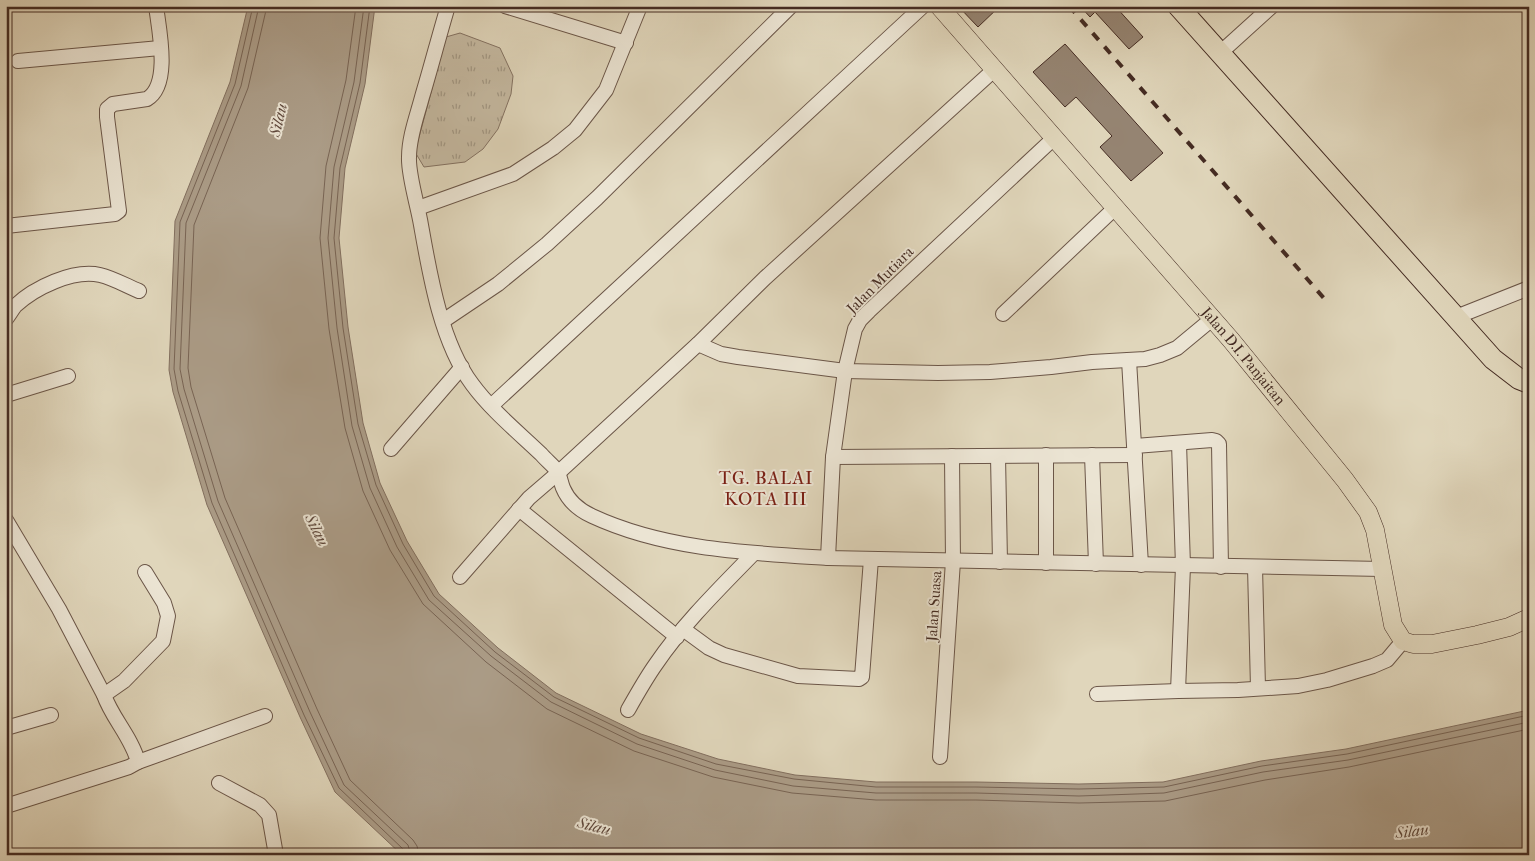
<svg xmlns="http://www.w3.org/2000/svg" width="1535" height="861" font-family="'IM FELL French Canon',serif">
  <defs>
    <pattern id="park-tufts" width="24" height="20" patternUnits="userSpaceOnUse" patternTransform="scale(1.25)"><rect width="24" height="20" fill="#c5b9a1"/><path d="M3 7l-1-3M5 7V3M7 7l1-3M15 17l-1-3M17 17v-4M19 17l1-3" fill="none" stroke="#a29783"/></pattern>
  </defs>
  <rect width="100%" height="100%" fill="#e0d6bb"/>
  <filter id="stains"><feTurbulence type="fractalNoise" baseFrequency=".004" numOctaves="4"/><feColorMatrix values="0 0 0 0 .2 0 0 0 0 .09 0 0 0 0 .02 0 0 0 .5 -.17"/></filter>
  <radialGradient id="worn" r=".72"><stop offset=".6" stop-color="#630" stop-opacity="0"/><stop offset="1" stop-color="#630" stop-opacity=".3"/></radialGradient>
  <path fill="url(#park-tufts)" stroke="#847262" d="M460,33L500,48L513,76L511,94L498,129L483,149L465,162L424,167L415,152L446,37Z"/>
  <path fill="#ab9c87" stroke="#826f5f" d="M248,6H375L365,84L345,168L339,238L348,327L363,423L380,483L407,541L439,594L498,648L556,693L641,734L718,759L795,775L876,782H976L1079,784L1163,782L1261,761L1346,749L1529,710V855H402L335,792L300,717L207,505L173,392L169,370L175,221L230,82Z"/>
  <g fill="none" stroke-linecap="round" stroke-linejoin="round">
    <g stroke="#786454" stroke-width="1">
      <path d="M253,6L235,84L180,222L174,369L178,391L212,503L304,715L339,788L403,849L405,855"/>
      <path d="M259,6L241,86L186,223L180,369L184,389L218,501L310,712L344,785L408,845L411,855"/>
      <path d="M267,6L248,88L194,225L188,368L191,387L225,498L317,709L350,780L413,840L417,846L419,855"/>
      <path d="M356,6L346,80L326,166L320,238L329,329L345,428L363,491L390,550L423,604L486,662L547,709L634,751L713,777L792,793L876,800H976L1079,803L1165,801L1265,780L1349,767L1529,729"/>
      <path d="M364,6L354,82L334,167L328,238L337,328L352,426L370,488L397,547L429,600L491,656L551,702L637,744L715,770L793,786L876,793H976L1079,796L1164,793L1263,772L1348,760L1529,722"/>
      <path d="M370,6L360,83L340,168L334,238L343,328L358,424L376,485L403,544L434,596L495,652L554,697L639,738L716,764L794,779L876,787H976L1079,789L1164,787L1262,766L1347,754L1529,715"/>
    </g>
  </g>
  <g fill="#958472" stroke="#442b22">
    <path d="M958,6H1000L978,27Z"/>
    <path d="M1080,6H1115L1143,37L1129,49L1095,12L1090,17Z"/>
    <path d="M1065,44L1163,153L1131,181L1100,147L1112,136L1076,97L1065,107L1033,72Z"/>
  </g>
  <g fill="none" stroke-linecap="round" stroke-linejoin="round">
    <g stroke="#6b5648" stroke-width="16">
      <g id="minor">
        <path d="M448,6C439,36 431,67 422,97C417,116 409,137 409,157C408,175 418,206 421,225C430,276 441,342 472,384C491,410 518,432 541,454C546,460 554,466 558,472C560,477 561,483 563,488C568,500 579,510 592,516C665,550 749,553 828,558L1382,569"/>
        <path d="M505,6L626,43"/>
        <path d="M1219,54L1272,6"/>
        <path d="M18,61L160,48"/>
        <path d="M418,208L513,174L553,148L575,130L606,90L640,6"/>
        <path d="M6,226L115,214L119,211L107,117V109L113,104L147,99C171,85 159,30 156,6"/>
        <path d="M1003,314L1116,207"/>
        <path d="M1456,317L1529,288"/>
        <path d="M6,319C9,315 12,310 15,306C34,288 73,269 100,275C113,278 127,286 139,291"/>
        <path d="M443,321L498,284L547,244L597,198L791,6"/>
        <path d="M698,344L721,354L738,357L845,371L938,373L990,372L1051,367L1092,362L1145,359L1160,355L1177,348L1212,319"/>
        <path d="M1129,360L1141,565"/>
        <path d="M6,395L68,376"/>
        <path d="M491,406L923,6"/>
        <path d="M1179,443L1183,566L1178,691L1238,690L1298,686L1327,680L1373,666L1387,660L1403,641"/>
        <path d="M1135,446L1212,440L1216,441L1219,444L1221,567"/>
        <path d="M391,449L462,367"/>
        <path d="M1046,455V563"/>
        <path d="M1092,455L1096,564"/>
        <path d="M998,456L1000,562"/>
        <path d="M833,457L1135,455"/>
        <path d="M519,509L677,637"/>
        <path d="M6,520L59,609L104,695C112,718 132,738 138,762L129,767L6,806"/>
        <path d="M828,558L833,457L845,371L855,329L860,320L869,311L1054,138"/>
        <path d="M1255,567L1258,688"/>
        <path d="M460,577L529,498L558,473L698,344L765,278L995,69"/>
        <path d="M683,629L709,648L724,655L798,676L859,679L862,677L871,559"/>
        <path d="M1097,694L1178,691"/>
        <path d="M104,695L124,681L163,641L168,616L164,603L145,572"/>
        <path d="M628,710C637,694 646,678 656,664C684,623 720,588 754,553"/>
        <path d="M6,728L51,715"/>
        <path d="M940,757L953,561L952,456"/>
        <path d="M138,762L265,716"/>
        <path d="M219,783L260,805L269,815L276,855"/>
      </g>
    </g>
    <g stroke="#442b22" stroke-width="19">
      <g id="major">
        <path id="s1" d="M939,6L1231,340L1345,480L1368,512L1375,530L1393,625L1403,641L1413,644H1432L1477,635L1509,627L1529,618"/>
      </g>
    </g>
    <g stroke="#442b22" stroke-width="22">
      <path id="highway" d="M1178,6L1493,359L1519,379L1529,383"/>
    </g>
    <use href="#minor" stroke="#ebe4d3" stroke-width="14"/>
    <use href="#major" stroke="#e0d6bb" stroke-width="18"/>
    <use href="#highway" stroke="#e0d6bb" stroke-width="20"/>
    <path stroke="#442b22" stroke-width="4" stroke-dasharray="9 9" stroke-linecap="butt" d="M1069,6L1329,304"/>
  </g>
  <g text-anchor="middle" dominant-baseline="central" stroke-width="4" stroke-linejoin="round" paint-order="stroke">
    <g font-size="15" fill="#442b22" stroke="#ebe4d3">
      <text transform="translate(880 280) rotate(-45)">Jalan Mutiara</text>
      <text stroke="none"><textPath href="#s1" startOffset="464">Jalan D.I. Panjaitan</textPath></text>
      <text transform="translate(934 606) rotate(-86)">Jalan Suasa</text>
    </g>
    <g font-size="16" font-style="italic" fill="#5e473b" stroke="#ebe4d3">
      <text transform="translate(278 120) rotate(-77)">Silau</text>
      <text transform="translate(317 530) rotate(63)">Silau</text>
      <text transform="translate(594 826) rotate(14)">Silau</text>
      <text transform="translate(1412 831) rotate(-7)">Silau</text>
    </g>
    <g font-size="18" letter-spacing="1" fill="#7a1f14" stroke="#ebe4d3">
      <text x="766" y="478">TG. BALAI<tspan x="766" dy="21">KOTA III</tspan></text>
    </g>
  </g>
  <rect width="1535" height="861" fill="none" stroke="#e0d6bb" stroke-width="25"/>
  <rect x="8" y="8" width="1520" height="846" fill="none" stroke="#442b22" stroke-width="2.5"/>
  <rect x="12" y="12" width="1510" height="836" fill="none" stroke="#442b22"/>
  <rect width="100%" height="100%" filter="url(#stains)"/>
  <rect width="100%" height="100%" fill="url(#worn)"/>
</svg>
